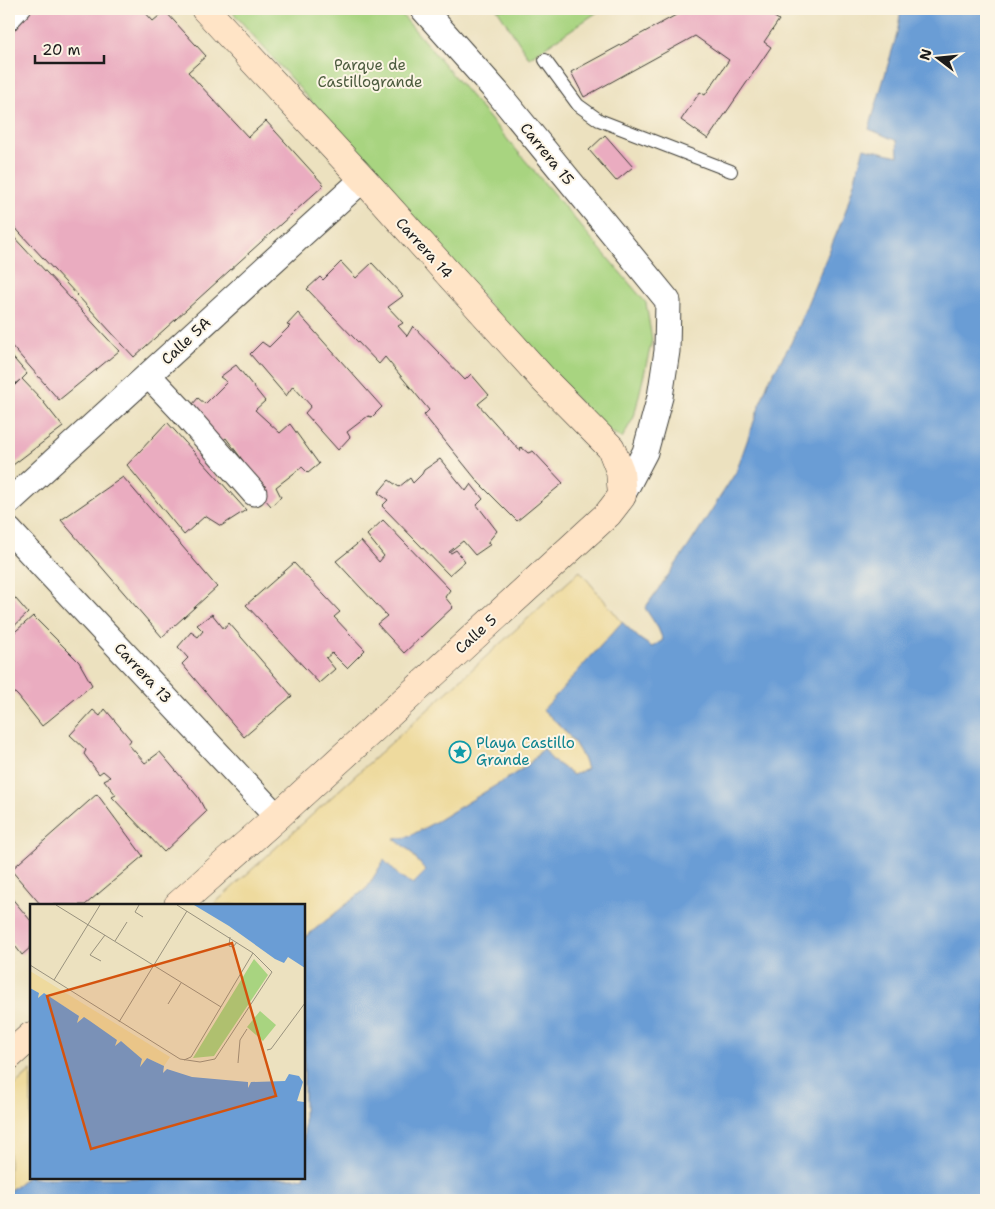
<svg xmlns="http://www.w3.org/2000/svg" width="995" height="1209" font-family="'Shantell Sans',sans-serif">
  <rect width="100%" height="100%" fill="#fcf5e5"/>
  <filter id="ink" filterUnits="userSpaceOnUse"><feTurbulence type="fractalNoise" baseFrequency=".02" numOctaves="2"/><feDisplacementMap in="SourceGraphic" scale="10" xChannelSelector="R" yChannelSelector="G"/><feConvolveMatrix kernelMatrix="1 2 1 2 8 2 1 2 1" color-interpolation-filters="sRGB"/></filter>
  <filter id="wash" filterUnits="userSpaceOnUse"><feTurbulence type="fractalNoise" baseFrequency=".0096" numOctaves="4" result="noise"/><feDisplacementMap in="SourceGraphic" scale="20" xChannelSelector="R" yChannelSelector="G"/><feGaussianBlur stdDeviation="1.12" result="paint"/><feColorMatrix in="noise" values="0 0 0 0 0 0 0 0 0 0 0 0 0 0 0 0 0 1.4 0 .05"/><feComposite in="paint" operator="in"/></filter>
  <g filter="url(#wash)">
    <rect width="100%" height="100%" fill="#ece1bf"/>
    <g fill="#a8d480" stroke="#62784e">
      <path d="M230,9H397L646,303L652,340L634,417L622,438L604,428L505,323Z"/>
      <path d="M497,9H602L529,58Z"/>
    </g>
    <g fill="#eeda9e" stroke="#857b5d">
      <path d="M580,571L622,622L544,710C563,728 579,743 587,769L573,775L552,760L543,748L528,765L508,778L437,821L408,837L395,839L409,850L426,871L413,884L401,878L384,861L367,888L304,938V905H213Z"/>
      <path d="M31,1071V1174L9,1191V1091Z"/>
    </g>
    <path fill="#6a9dd5" stroke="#435c78" d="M901,9H986V1200H9V1191L31,1174V1178H304V938L367,888L384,860L401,878L413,884L426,871L409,850L394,839L408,837L437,821L508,778L528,765L544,748L552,760L573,775L587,769C580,744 562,727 543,710L622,622L640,639L652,647L663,640L658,628L645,608L688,547L736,472L768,382L791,343L845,213L864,148L898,156L897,141L869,129L897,34Z"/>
    <g id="blocks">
      <g fill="#eaacc0">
        <path d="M30,9H142L153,21L165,11L206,56L188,72L248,137L266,121L324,185L134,357L9,221V38Z"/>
        <path d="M687,9H762L779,20L764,42L771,47L708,139L681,120L700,92L705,95L729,60L695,36L584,97L571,72Z"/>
        <path d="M605,135L633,167L616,181L589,150Z"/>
        <path d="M11,234L119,351L59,400L9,343V237Z"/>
        <path d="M341,262L356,278L372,263L403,296L388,307L403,323L398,326L407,336L413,326L465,380L471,374L489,395L478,404L520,451L521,447L528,453L533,451L563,483L517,521L479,483L424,415L429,410L385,357L379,364L307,289L320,277L323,280Z"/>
        <path d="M298,313L382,407L372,417L368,416L347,432L350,437L338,450L305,413L311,406L293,386L286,396L250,354L262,342L269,347L290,326L287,325Z"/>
        <path d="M9,353L27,374L22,379L41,399L63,427L9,468V391L20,380L9,389Z"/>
        <path d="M236,365L265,401L255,410L280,433L290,424L319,464L308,473L302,467L276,487L281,497L271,506L238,468L244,462L226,438L216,446L187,411L198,398L205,404L227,382L220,377Z"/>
        <path d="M167,422L246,510L221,526L205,516L184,535L127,465Z"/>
        <path d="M440,459L466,491L471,484L483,499L477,505L497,531L487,543L491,544L475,555L463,541L449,552L451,553L456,550L465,561L449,575L382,506L388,500L378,493L389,480L399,487L410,478L413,483L422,474L424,470Z"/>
        <path d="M123,477L217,587L162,637L61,520Z"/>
        <path d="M383,520L450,590L445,597L453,607L404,653L377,624L387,616L336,561L361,541L379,562L384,556L367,535Z"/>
        <path d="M294,563L340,612L334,617L365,650L347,668L332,653L326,658L335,669L319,683L246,605Z"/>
        <path d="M9,591L28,613L9,631Z"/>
        <path d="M212,614L224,629L229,623L292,696L244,737L182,664L188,658L178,647L191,632L198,637L203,631L197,625Z"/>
        <path d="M33,616L79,662L92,685L42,726L18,696L15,693L11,694L9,692V637Z"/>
        <path d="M105,709L131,740L128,744L145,763L160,752L198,797L206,812L164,852L112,797L116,795L104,780L110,777L103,771L99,774L84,754L86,750L70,735L93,710L100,716Z"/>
        <path d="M97,794L143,856L85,905H41L11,870Z"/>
        <path d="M9,895L31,921V947L22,955L9,938Z"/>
      </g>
    </g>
  </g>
  <g filter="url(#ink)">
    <use href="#blocks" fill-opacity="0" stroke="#3b3a34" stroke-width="1"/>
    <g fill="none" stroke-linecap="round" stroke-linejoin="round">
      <g stroke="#3b3a34" stroke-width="14">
        <g id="lane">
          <path d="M9,25L11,24L25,9"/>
          <path d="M545,60L578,105L599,120L731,171"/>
        </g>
      </g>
      <g stroke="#3b3a34" stroke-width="27">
        <g id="street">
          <path d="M423,9L497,92L668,301L667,351L660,397L645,452L622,496"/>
          <path d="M149,376L182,411L254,493"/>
          <path d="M9,502L363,179"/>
          <path d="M9,530L277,817"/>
        </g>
      </g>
      <g stroke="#3b3a34" stroke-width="29">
        <g id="secondary">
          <path d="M178,905L277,817L561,557L608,514L622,496L620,471L611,448L544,380L363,179L205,9"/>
          <path d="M9,1056L31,1036"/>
        </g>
      </g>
      <use href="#lane" stroke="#fff" stroke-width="12"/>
      <use href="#street" stroke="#fff" stroke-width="25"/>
      <use href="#secondary" stroke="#ffe4c6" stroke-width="28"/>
    </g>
  </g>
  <defs>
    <g id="sight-ring" transform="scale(1.125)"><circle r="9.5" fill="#fcf5e5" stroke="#0f9aa8" stroke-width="1.5"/><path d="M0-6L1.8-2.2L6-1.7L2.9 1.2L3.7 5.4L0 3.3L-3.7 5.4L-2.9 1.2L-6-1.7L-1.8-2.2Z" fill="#0f9aa8"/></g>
  </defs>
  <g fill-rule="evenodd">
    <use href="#sight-ring" x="460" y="752"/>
  </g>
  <g text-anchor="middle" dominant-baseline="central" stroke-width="4" stroke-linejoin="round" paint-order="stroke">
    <g font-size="15" fill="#4d5c3f" stroke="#fcf5e5">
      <text x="370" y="65">Parque de<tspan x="370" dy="17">Castillogrande</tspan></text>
    </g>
    <g font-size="15" fill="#1c1c1c" stroke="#fcf5e5">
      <text transform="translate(547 154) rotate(51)">Carrera 15</text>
      <text transform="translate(424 248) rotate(48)">Carrera 14</text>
      <text transform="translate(186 341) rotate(-43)">Calle 5A</text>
      <text transform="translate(476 634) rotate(-42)">Calle 5</text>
      <text transform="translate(143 673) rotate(47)">Carrera 13</text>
    </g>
    <g font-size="15" fill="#0d838f" stroke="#fcf5e5" text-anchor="start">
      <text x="476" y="743">Playa Castillo<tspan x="476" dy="17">Grande</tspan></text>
    </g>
  </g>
  <g transform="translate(30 904)">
    <rect width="275" height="275" fill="#ece1bf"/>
    <path d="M224,55L238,71L184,152L163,154ZM230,107L246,121L233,137L217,123Z" fill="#a8d480"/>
    <path d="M0,67L140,153L134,162L117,154L110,163L108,154L91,137L87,143L85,141L87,136L52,114L47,120L48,111L13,89L11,95L8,94L9,89L0,84Z" fill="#eeda9e"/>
    <path d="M164,1H275V64L258,53L254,59L245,55L199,22ZM0,84L9,89L8,94L14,89L49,112L47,119L54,113L60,117L87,136L85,142L91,137L112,155L110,163L117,154L134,162L133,169L137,165L162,173L218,178V184L221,178L255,177L259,170L269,172L273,178L267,197L274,198L275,191V274H0Z" fill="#6a9dd5"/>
    <path fill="none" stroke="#99927e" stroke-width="1" d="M26,1L191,103M109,1L105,8L113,13M200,33L199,42L203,43L207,38M85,37L97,18M71,57L60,51L75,31M0,61L150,155L170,158L185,155L242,68L223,49L147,1M24,76L70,1M138,100L151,79M89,118L157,7M237,146L241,145L275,99M154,156L161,153L223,49M208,159L210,136L217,125"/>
    <path fill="#d4530e" fill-opacity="0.15" stroke="#d4530e" stroke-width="2.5" d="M202,39L246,192L61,245L17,92Z"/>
    <rect width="275" height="275" fill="none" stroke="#1c1c1c" stroke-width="2.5"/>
  </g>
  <rect width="995" height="1209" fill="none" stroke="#fcf5e5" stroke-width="30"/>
  <g transform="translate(938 58) rotate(286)" stroke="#fcf5e5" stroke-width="4" paint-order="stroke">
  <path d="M0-4L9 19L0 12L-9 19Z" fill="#1c1c1c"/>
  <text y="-8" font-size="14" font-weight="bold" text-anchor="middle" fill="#1c1c1c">N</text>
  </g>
  <path d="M35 55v8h69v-8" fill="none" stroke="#1c1c1c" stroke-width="2.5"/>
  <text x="42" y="55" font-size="15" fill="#1c1c1c" stroke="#fcf5e5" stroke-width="4" paint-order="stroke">20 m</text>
</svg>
